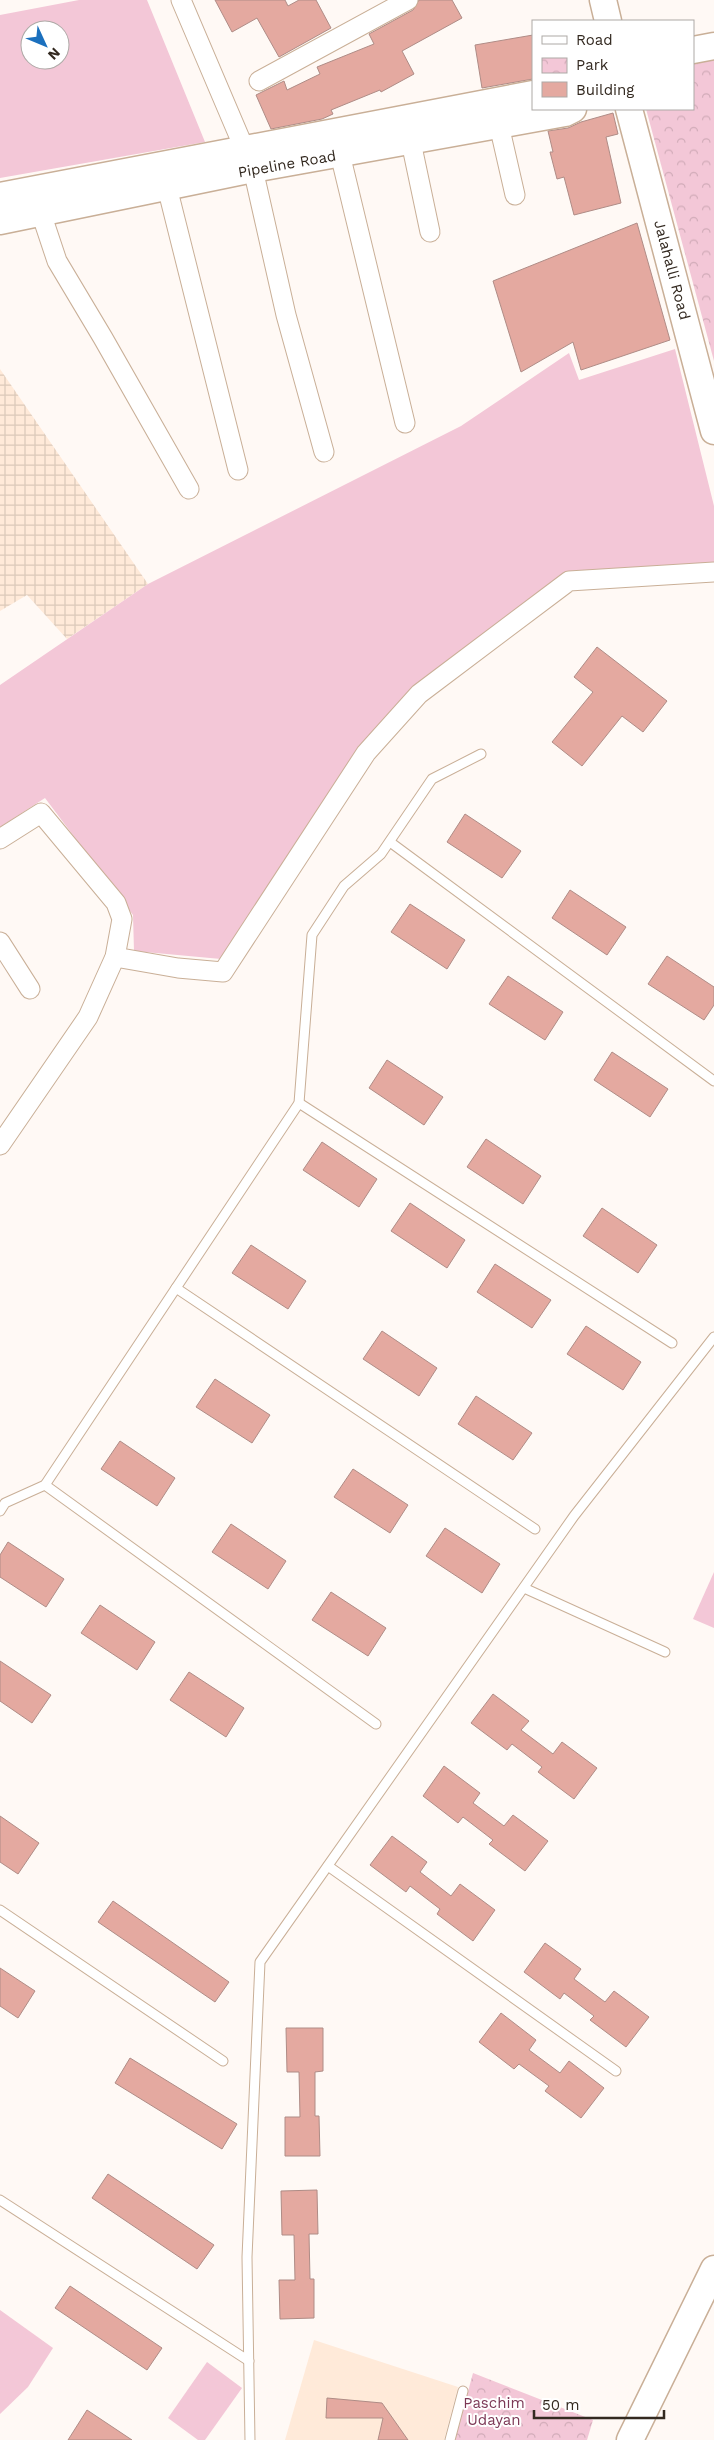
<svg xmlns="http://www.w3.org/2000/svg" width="714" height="2440" font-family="'Work Sans',sans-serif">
  <defs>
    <pattern id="industrial-grid" width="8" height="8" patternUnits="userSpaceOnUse" patternTransform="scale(1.25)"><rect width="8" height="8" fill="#ffead9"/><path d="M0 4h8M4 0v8" fill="none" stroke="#dbc9ba"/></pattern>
    <pattern id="park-crowns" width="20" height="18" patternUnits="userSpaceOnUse" patternTransform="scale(1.25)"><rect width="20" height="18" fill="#f3c7d7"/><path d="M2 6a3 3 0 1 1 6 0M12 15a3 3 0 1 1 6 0" fill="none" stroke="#d1abb8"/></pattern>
  </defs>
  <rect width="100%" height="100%" fill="#fff9f5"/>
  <path fill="#ffead9" d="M314,2340L458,2387L444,2440H285Z"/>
  <path fill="url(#industrial-grid)" d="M0,369L148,584L67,639L27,595L0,611Z"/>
  <g fill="#f3c7d7" fill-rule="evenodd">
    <path d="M79,0H147L205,142L0,178V15ZM30,30H60V60H30Z"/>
    <path d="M675,349L714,506V563L571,571L413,691L221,959L134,951L133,915L45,798L0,827V685L148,584L461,426L569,353L579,380Z"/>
    <path d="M714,1572V1628L693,1619Z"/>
    <path d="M0,2310L53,2348L28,2387L0,2414Z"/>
    <path d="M207,2362L242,2388L205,2440H198L168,2418Z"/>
  </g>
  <g fill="url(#park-crowns)">
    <path d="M714,50V361L646,109H693V54Z"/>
    <path d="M473,2373L593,2420L587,2440H455Z"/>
  </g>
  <g fill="#e4a9a0" stroke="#af8c86">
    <path d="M215,0H285L288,6L299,0H316L331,28L279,57L257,18L232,32Z"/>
    <path d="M419,0H452L462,18L402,51L414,74L381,92L380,90L331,110L333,114L322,119L271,129L256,95L284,81L287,90L320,74L317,67L374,44L369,34L413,10Z"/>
    <path d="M533,35V79L482,88L475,45Z"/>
    <path d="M613,113L618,134L606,137L621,203L574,215L564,177L557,179L550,152H553L548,131L568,128L581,122Z"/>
    <path d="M637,223L670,340L581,370L573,342L521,372L493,281Z"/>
    <path d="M597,647L667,701L643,732L622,716L582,766L552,742L593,692L574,677Z"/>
    <path d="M465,814L521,851L502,878L447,842Z"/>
    <path d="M570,890L626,927L607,955L552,918Z"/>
    <path d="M410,904L465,940L447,969L391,932Z"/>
    <path d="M667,956L714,987V1005L704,1020L648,984Z"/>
    <path d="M508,976L563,1012L545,1040L489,1004Z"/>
    <path d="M612,1052L668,1089L650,1117L594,1080Z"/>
    <path d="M387,1060L443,1097L424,1125L369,1088Z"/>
    <path d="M486,1139L541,1176L523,1204L467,1167Z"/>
    <path d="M322,1142L377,1179L359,1207L303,1170Z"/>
    <path d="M410,1203L465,1240L447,1268L391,1231Z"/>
    <path d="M602,1208L657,1245L638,1273L583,1236Z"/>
    <path d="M251,1245L306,1281L288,1309L232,1273Z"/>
    <path d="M495,1264L551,1300L532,1328L477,1292Z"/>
    <path d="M586,1326L641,1362L623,1390L567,1354Z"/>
    <path d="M382,1331L437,1368L419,1396L363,1359Z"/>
    <path d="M215,1379L270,1415L252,1443L196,1407Z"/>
    <path d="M476,1396L532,1433L513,1460L458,1424Z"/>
    <path d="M120,1441L175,1478L157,1506L101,1469Z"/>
    <path d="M353,1469L408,1505L390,1533L334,1497Z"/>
    <path d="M231,1524L286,1561L268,1589L212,1552Z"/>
    <path d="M445,1528L500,1564L482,1593L426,1556Z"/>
    <path d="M8,1542L64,1579L46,1607L0,1577V1555Z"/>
    <path d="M331,1592L386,1628L368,1656L312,1620Z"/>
    <path d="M100,1605L155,1642L137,1670L81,1633Z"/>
    <path d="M0,1661L51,1695L32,1723L0,1701Z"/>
    <path d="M189,1672L244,1708L226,1737L170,1700Z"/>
    <path d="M493,1694L529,1721L521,1730L553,1754L562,1742L597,1768L574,1799L538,1772L542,1767L512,1744L507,1750L471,1723Z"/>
    <path d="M444,1766L480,1793L473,1803L504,1826L513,1815L548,1841L525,1871L489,1844L493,1840L463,1817L458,1823L423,1796Z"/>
    <path d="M0,1816L39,1843L18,1874L0,1862Z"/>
    <path d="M392,1836L427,1862L420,1872L451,1896L460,1884L495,1910L473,1941L437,1914L440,1909L410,1886L406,1892L370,1865Z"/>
    <path d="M113,1901L229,1982L215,2002L98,1922Z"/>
    <path d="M545,1943L581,1969L574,1979L605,2002L614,1991L649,2017L626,2047L590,2020L594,2016L564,1993L560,1999L524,1972Z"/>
    <path d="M0,1968L35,1991L18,2018L0,2006Z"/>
    <path d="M501,2013L536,2040L529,2050L560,2073L569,2061L604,2088L581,2118L545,2091L549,2086L519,2064L514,2069L479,2042Z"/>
    <path d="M286,2028H323V2071L315,2072V2116H319L320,2156H285V2117H300L299,2072H287Z"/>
    <path d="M130,2058L237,2124L222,2149L115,2083Z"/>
    <path d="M108,2174L214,2245L197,2269L92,2198Z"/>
    <path d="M317,2190L318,2234H309L310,2279H314V2318L280,2319L279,2280H295L294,2235H282L281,2191Z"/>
    <path d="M70,2286L162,2348L147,2370L55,2308Z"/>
    <path d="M327,2398L382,2403L408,2440H378L383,2418H326Z"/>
    <path d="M87,2410L132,2440H68Z"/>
  </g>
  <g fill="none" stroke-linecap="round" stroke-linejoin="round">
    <g stroke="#c9af97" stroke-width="11">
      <g id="service">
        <path d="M390,842L714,1081"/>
        <path d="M299,1103L672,1343"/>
        <path d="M176,1288L535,1529"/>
        <path d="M45,1485L376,1724"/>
        <path d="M0,1511L5,1503L45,1485L299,1103L312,935L344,886L381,854L432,779L481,754"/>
        <path d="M524,1588L665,1652"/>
        <path d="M328,1866L616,2071"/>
        <path d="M0,1910L223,2061"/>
        <path d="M0,2200L249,2361"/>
        <path d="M250,2440L247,2257L260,1962L574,1516L714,1337"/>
        <path d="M450,2440L463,2391"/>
      </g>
    </g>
    <g stroke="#c9af97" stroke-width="21">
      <g id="minor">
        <path d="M181,0L253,169L286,315L324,452"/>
        <path d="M259,81L408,0"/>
        <path d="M499,125L515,195"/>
        <path d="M411,142L430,232"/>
        <path d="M340,154L405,423"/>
        <path d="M167,187L238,470"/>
        <path d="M41,213L57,261L103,338L189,489"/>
        <path d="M0,839L41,813L116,903L122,919L115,957L88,1017L0,1145"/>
        <path d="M0,942L30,989"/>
        <path d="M115,957L178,968L223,972L366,753L419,694L569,581L714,572"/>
      </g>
    </g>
    <g stroke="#c9af97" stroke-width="29">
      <g id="secondary">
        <path d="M603,0L608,21"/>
        <path d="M693,50L714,46"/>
        <path d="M629,109L714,431"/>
        <path d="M0,196L533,94"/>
        <path d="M0,221L253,169L565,113L573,109"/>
        <path d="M630,2440L714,2269"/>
      </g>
    </g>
    <use href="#service" stroke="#fff" stroke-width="9"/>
    <use href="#minor" stroke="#fff" stroke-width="19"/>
    <use href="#secondary" stroke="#fff" stroke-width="26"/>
  </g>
  <g text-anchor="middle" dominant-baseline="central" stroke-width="4" stroke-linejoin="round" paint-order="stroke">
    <g font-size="15" fill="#332920" stroke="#fff">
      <text transform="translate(287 164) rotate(-10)">Pipeline Road</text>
      <text transform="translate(672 270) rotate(75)">Jalahalli Road</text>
    </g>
    <g font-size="15" fill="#7c3856" stroke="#fff">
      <text x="494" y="2403">Paschim<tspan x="494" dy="17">Udayan</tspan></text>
    </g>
  </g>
  <rect x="532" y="20" width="162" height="90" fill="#ffffff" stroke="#ada9a6"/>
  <rect x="542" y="36" width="25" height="8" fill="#ffffff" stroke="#ada9a6"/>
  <text x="576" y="45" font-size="15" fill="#332920">Road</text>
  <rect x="542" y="58" width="25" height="15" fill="url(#park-crowns)" stroke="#ada9a6"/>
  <text x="576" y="70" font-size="15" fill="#332920">Park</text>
  <rect x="542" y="82" width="25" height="15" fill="#e4a9a0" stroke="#ada9a6"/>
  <text x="576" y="95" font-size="15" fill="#332920">Building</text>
  <g transform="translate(45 45) rotate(134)"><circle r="24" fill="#ffffff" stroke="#ada9a6"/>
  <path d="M0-4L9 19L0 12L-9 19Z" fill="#1b70be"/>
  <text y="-8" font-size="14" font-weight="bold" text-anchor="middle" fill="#332920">N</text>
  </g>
  <path d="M534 2410v8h130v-8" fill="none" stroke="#332920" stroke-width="2.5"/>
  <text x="542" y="2410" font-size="15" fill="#332920" stroke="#ffffff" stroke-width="4" paint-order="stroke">50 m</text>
</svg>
